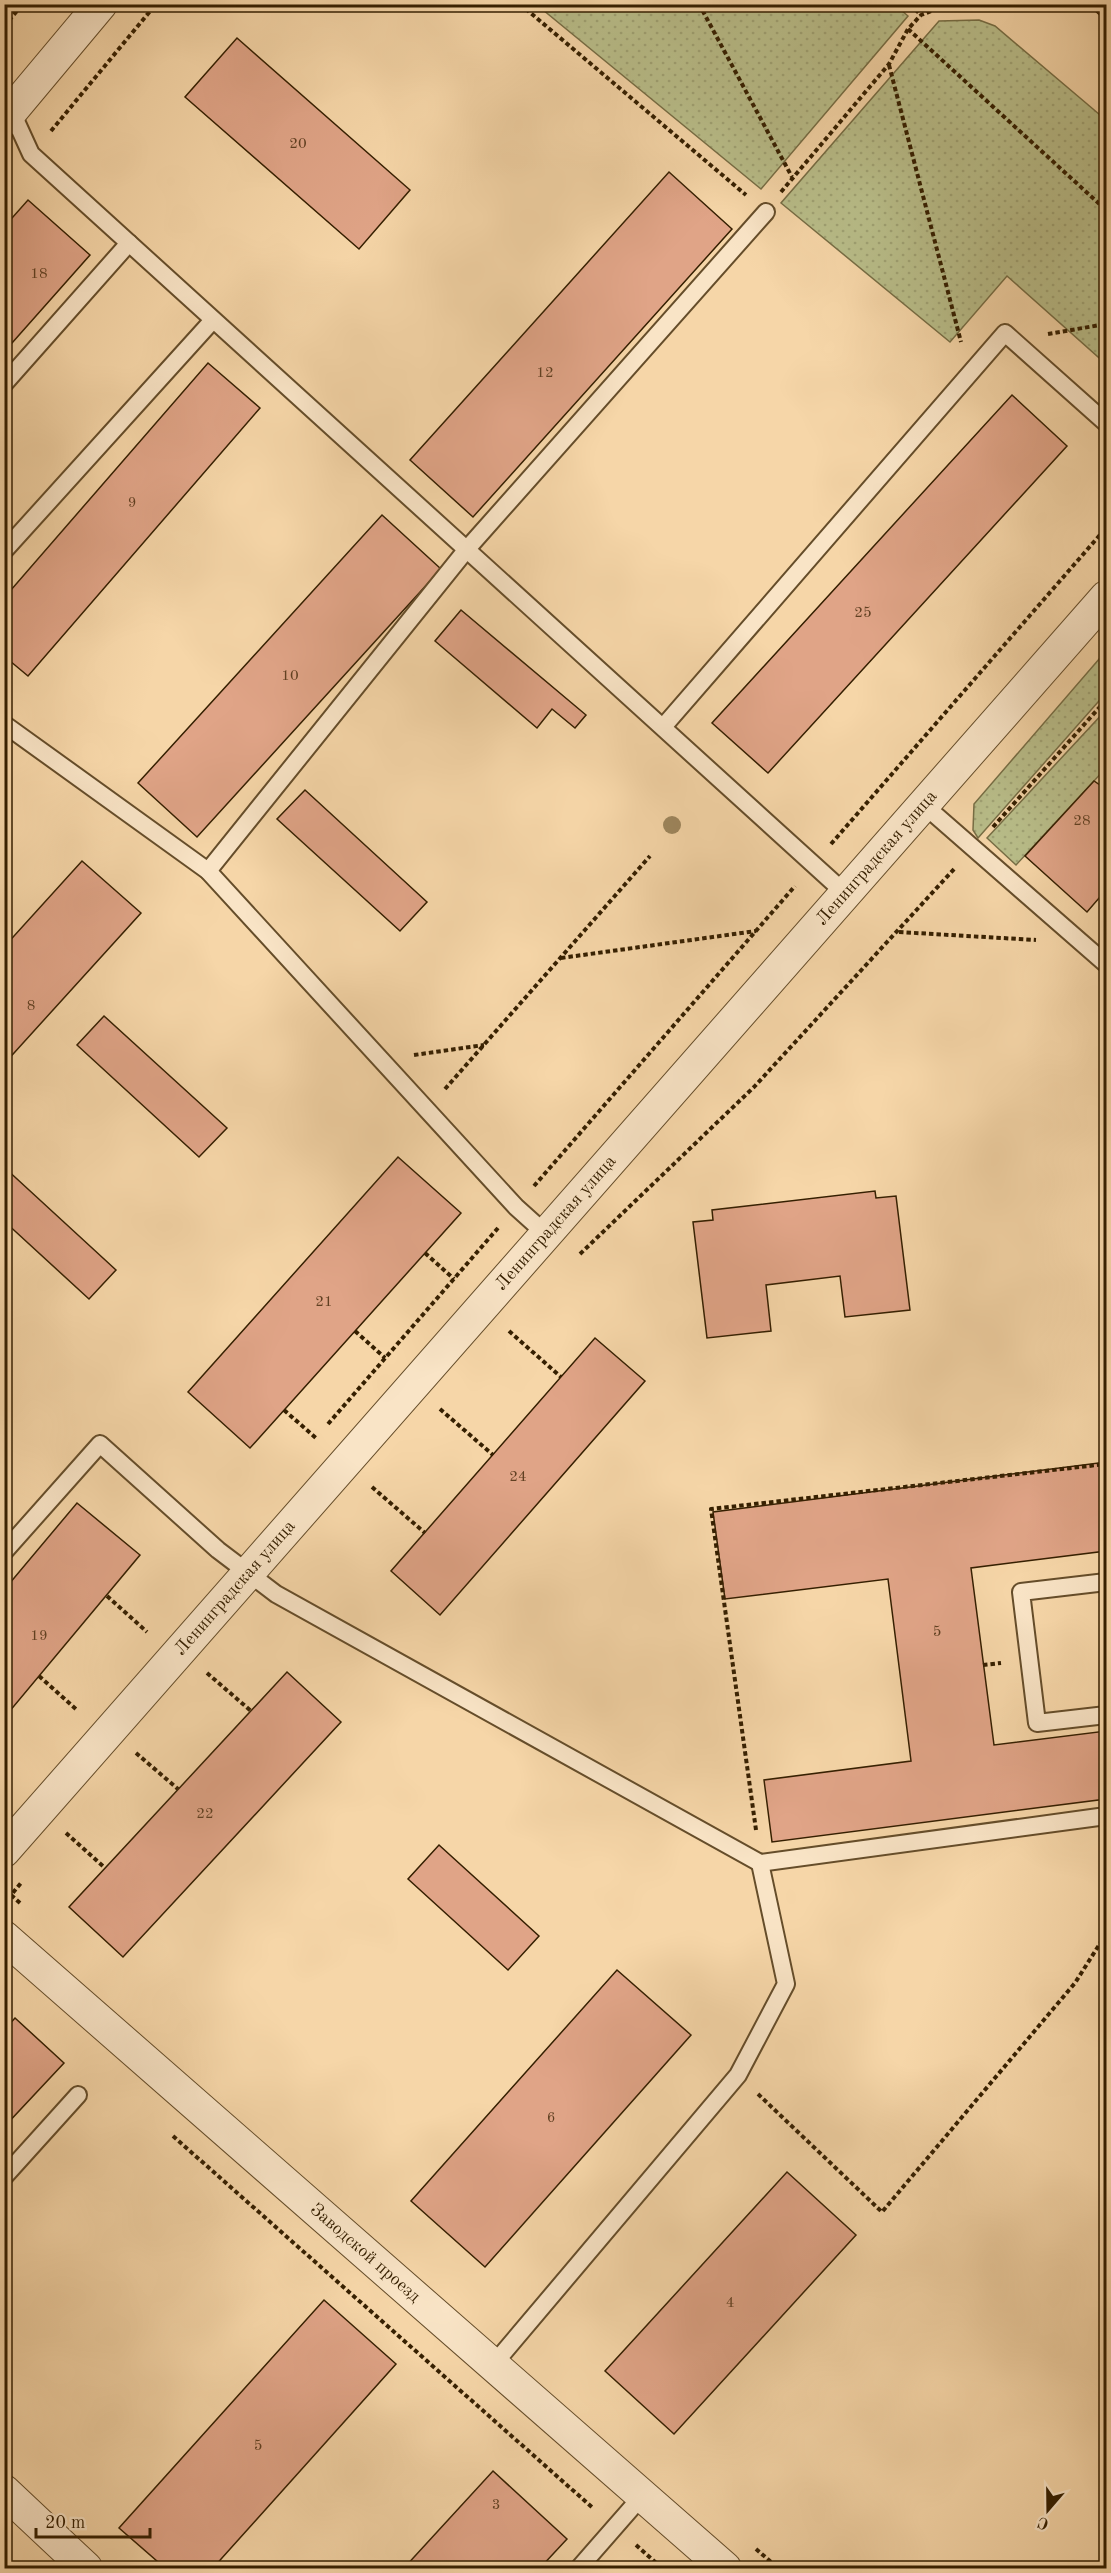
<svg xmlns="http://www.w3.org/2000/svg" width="1111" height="2573" font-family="'Old Standard TT',serif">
  <defs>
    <pattern id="grass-dots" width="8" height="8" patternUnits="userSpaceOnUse" patternTransform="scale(1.5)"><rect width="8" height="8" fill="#b9be8a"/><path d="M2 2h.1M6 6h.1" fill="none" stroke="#a0a375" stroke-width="1.8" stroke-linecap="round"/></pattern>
  </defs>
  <rect width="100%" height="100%" fill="#f6d6a8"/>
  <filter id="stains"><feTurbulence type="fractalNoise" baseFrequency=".00333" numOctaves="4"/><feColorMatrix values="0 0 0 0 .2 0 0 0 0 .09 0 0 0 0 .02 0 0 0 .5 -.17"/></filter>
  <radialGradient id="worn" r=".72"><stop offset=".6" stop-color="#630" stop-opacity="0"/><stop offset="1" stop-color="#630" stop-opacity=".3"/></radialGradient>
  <g fill="url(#grass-dots)" stroke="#776e45" stroke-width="1.5">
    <path d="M894,4L908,16L761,189L537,5Z"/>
    <path d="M979,20L995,26L1106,120V364L1007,276L950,342L781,203L939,21Z"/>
    <path d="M1106,651V693L978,838L973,830L974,804Z"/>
    <path d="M1106,710V768L1016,865L987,838Z"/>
  </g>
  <g fill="#e0a487" stroke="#351f00" stroke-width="1.5">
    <path d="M1088,4H1106V21Z"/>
    <path d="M237,38L410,190L359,249L185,97Z"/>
    <path d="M669,172L732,229L473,517L410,460Z"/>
    <path d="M28,200L90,255L4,352V227Z"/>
    <path d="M208,363L260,408L28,676L4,656V598Z"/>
    <path d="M1012,395L1067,446L768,773L712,723Z"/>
    <path d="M382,515L441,569L197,837L138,783Z"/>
    <path d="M461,610L586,715L575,728L552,709L537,728L435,641Z"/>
    <path d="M1106,778V890L1087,912L1025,856L1094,781L1100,785Z"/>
    <path d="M305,790L427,902L400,931L277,819Z"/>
    <path d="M82,861L141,913L4,1064V947Z"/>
    <path d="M104,1016L227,1128L199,1157L77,1045Z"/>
    <path d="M398,1157L461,1213L250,1448L188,1392Z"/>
    <path d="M4,1167L116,1270L89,1299L4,1221Z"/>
    <path d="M875,1191L876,1198L896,1196L910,1310L845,1317L840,1276L766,1285L771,1331L707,1338L693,1222L713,1220L712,1210Z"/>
    <path d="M595,1338L645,1381L440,1615L391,1571Z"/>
    <path d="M1106,1462V1551L971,1568L994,1745L1106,1731V1799L772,1842L764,1780L911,1761L888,1579L725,1599L713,1512Z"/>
    <path d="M77,1503L140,1555L4,1718V1590Z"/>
    <path d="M287,1672L341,1722L123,1957L69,1907Z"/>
    <path d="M439,1845L539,1936L508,1970L408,1879Z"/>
    <path d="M617,1970L691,2035L485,2267L411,2201Z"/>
    <path d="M15,2018L64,2063L4,2127V2030Z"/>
    <path d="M787,2172L856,2235L674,2434L605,2371Z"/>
    <path d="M324,2300L396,2364L213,2568H165L119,2528Z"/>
    <path d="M493,2471L567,2539L540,2568H404Z"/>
  </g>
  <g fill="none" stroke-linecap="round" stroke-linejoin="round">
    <g stroke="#654d2a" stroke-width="20">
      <g id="service">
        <path d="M10,108L31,154L846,894"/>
        <path d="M4,384L129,243"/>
        <path d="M4,551L213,320"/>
        <path d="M4,724L208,871L516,1207L546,1234"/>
        <path d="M663,727L1005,333L1106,423"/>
        <path d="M924,805L1106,964"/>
        <path d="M208,871L467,549L766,212"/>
        <path d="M4,1552L100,1444L218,1550L276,1594L760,1863L1106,1816"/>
        <path d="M1106,1582L1021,1592L1037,1723L1106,1715"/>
        <path d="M4,2177L78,2095"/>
        <path d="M493,2365L738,2075L786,1984L760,1863"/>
        <path d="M579,2568L642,2496"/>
      </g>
    </g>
    <g stroke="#654d2a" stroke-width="34">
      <g id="minor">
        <path d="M4,120L101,4"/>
        <path id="s1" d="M4,1851L1106,597"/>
        <path id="s2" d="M4,1937L725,2568"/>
        <path d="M4,2491L86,2568"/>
      </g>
    </g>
    <g stroke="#351f00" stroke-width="4" stroke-dasharray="4.5 3" stroke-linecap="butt">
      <path d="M520,4L746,195"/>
      <path d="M699,4L792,177"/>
      <path d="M910,4L921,15"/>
      <path d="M4,26L23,4"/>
      <path d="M908,29L1106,210"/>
      <path d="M889,65L961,342"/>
      <path d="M51,131L156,4"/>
      <path d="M781,192L889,64L908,29L921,15L947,5"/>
      <path d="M1048,334L1106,324"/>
      <path d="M993,827L1106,700"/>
      <path d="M831,844L1106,528"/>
      <path d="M899,932L1036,940"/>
      <path d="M561,958L756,931"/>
      <path d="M414,1055L484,1045"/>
      <path d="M445,1089L650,856"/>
      <path d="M534,1186L795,886"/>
      <path d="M425,1253L454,1279"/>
      <path d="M580,1254L754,1087L955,868"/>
      <path d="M355,1331L385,1358"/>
      <path d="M509,1331L561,1377"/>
      <path d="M440,1409L493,1455"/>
      <path d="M284,1410L316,1438"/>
      <path d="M328,1424L498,1228"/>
      <path d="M372,1487L425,1533"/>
      <path d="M107,1596L147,1632"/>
      <path d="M983,1665L1001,1663"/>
      <path d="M207,1673L251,1711"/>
      <path d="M39,1676L78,1711"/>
      <path d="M136,1753L178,1789"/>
      <path d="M756,1830L711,1509L1106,1464"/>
      <path d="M66,1833L105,1868"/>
      <path d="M20,1903L11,1895L21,1883"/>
      <path d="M758,2094L882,2212L1075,1983L1106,1934"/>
      <path d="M173,2136L594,2509"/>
      <path d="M636,2545L662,2568"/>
      <path d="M756,2549L778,2568"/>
    </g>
    <use href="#service" stroke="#f9e4c6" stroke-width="16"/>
    <use href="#minor" stroke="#f9e4c6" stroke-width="32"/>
  </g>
  <circle fill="#9e875e" cx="672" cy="825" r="9"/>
  <g text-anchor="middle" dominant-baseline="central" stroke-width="4.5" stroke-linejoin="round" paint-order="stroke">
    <g font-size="15" fill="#604022">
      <text x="298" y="144">20</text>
      <text x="39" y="274">18</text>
      <text x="545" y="373">12</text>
      <text x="132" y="503">9</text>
      <text x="863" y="613">25</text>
      <text x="290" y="676">10</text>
      <text x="1082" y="821">28</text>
      <text x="31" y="1006">8</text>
      <text x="324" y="1302">21</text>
      <text x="518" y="1477">24</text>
      <text x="937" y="1632">5</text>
      <text x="39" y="1636">19</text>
      <text x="205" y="1814">22</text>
      <text x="551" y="2118">6</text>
      <text x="730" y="2303">4</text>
      <text x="258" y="2446">5</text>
      <text x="496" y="2505">3</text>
    </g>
    <g font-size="18" fill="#351f00" stroke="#f9e4c6">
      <text stroke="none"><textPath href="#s1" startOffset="1322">Ленинградская улица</textPath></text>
      <text stroke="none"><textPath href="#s1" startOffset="836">Ленинградская улица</textPath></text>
      <text stroke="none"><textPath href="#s1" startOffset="350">Ленинградская улица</textPath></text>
      <text stroke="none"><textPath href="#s2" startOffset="480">Заводской проезд</textPath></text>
    </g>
  </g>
  <rect width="1111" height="2573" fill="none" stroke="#f6d6a8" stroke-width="24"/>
  <rect x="6" y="6" width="1099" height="2561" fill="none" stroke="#351f00" stroke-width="3"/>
  <rect x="12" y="12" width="1087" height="2549" fill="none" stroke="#351f00" stroke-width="1.5"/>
  <g transform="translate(1048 2510) rotate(200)" stroke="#f9e4c6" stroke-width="4.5" paint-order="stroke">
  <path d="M0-4.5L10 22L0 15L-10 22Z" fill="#351f00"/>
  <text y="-9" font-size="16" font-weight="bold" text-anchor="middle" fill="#351f00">С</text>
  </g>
  <path d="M36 2528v9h114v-9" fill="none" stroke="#351f00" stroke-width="3"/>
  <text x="45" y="2528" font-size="18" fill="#351f00" stroke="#f9e4c6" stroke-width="4.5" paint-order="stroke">20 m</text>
  <rect width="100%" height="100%" filter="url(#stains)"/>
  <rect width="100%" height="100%" fill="url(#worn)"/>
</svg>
